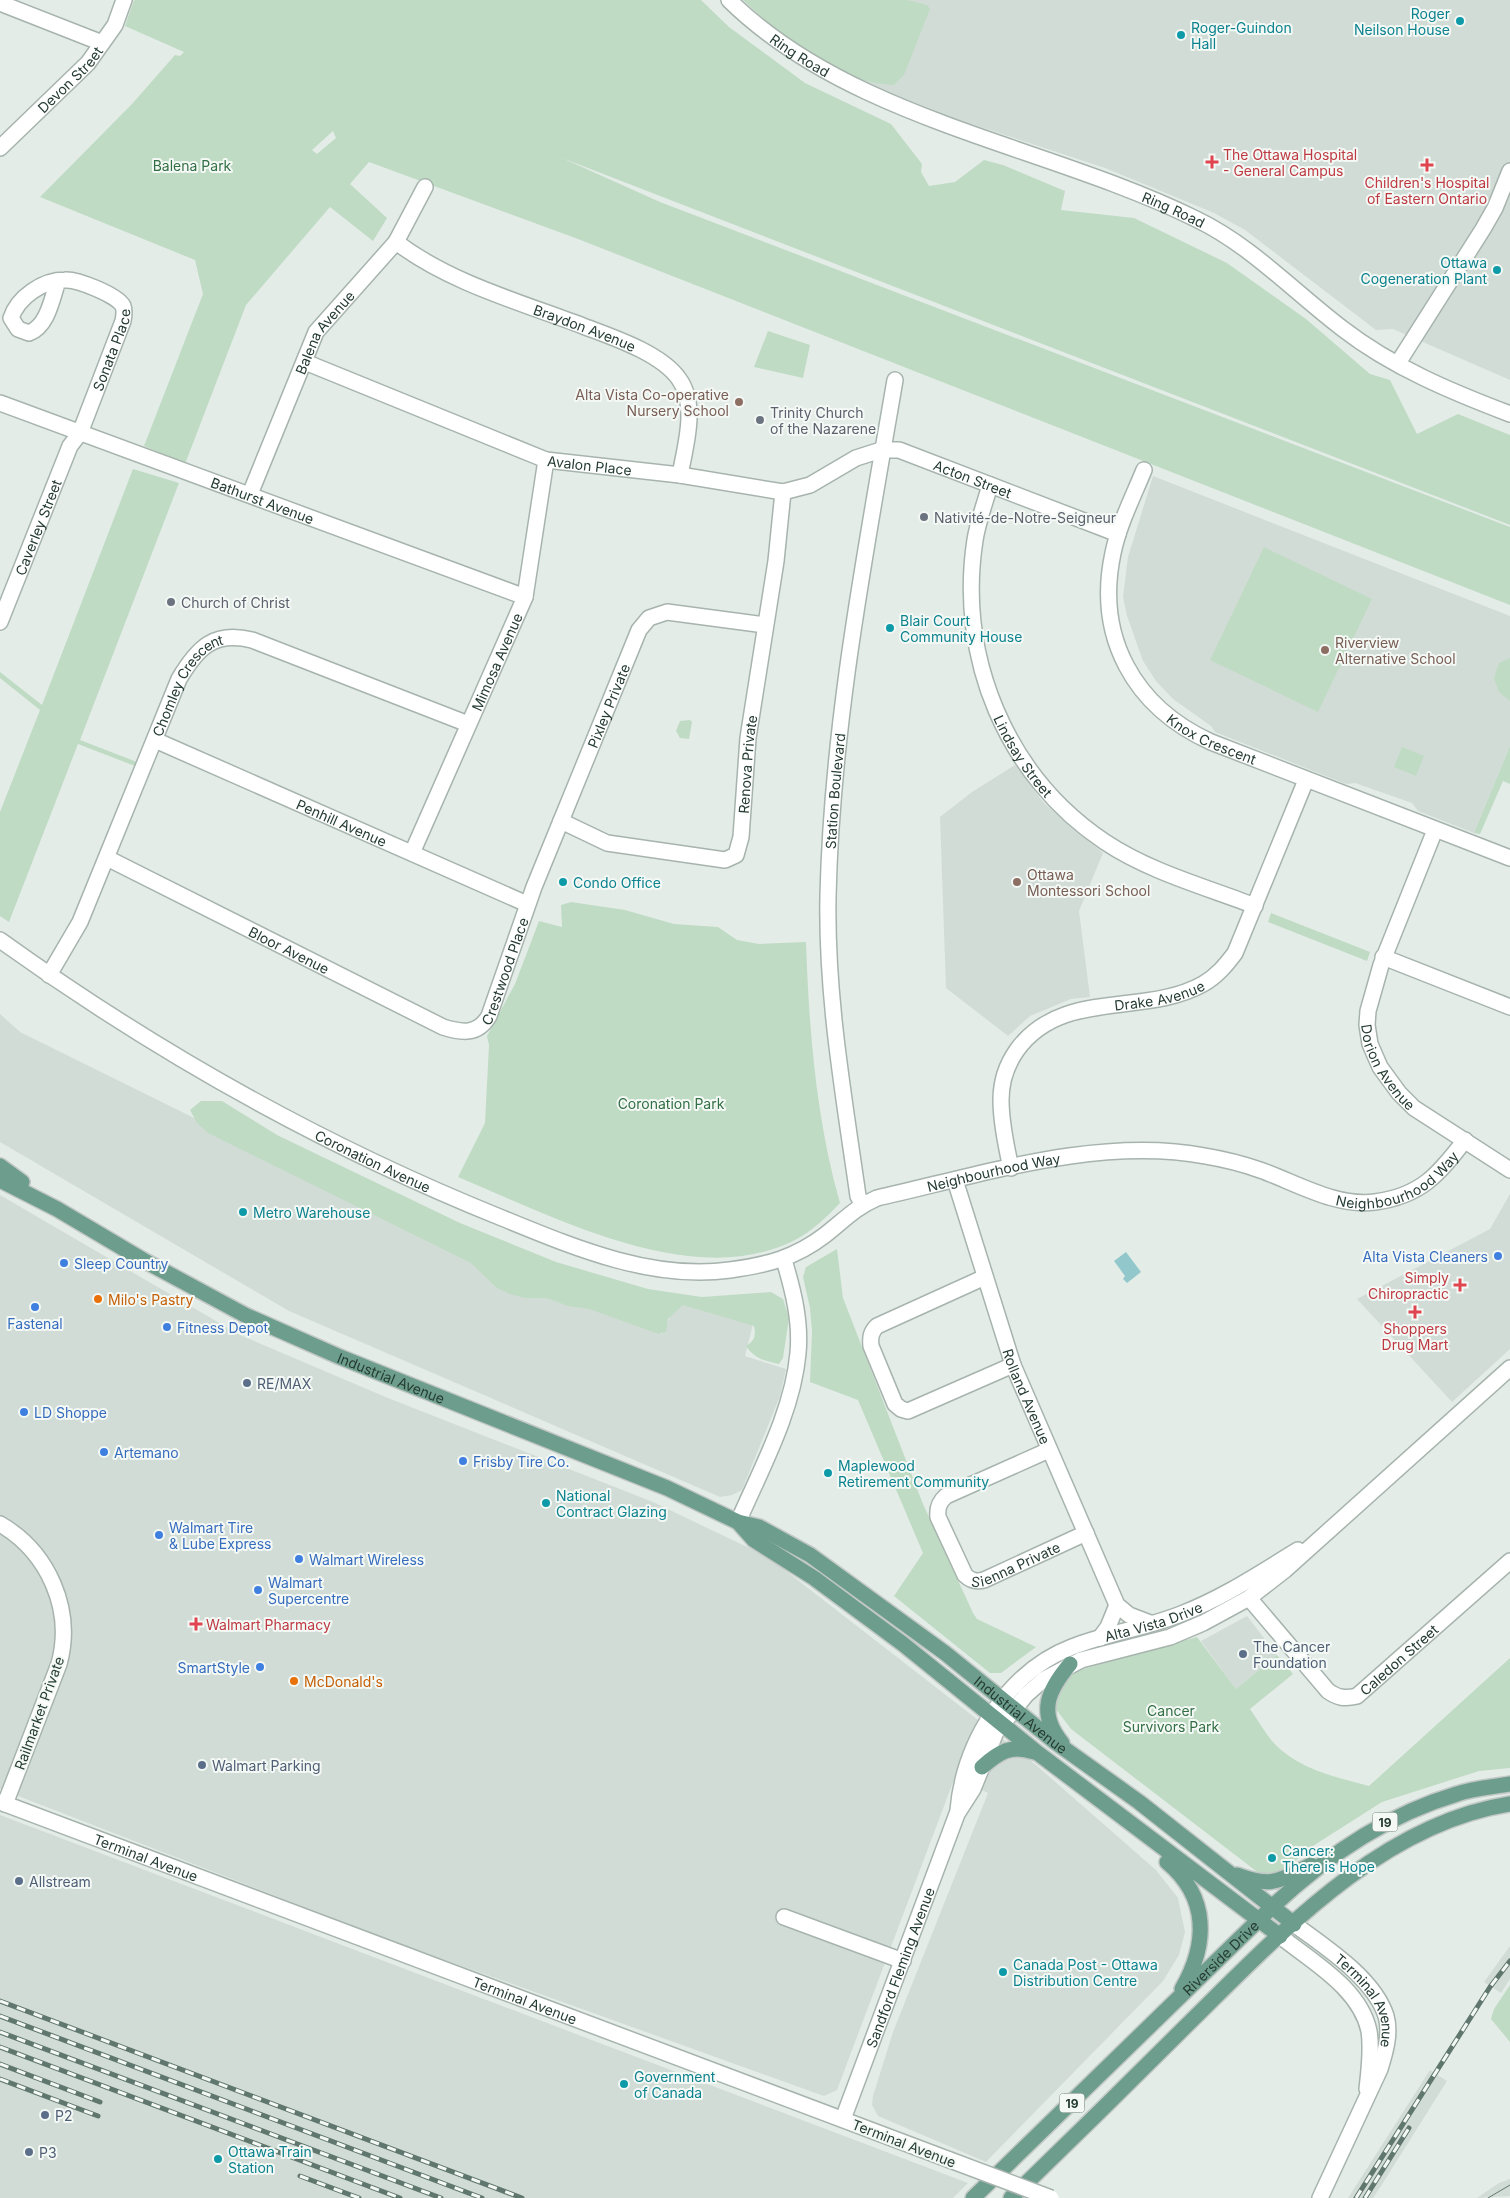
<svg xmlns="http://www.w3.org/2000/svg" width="1510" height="2198" font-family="Inter,sans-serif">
  <rect width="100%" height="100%" fill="#e4ece8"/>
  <g fill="#d2dcd6">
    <path d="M743,0H1510V380L1393,329L1376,330L1245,230L1214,213L1105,168L941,114L875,87L786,39Z"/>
    <path d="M1153,476L1510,616V746L1474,833L1418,811L1412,803L1355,783L1346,784L1215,732L1211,726L1173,699L1156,681L1143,661L1127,616L1123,597L1128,557Z"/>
    <path d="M1015,765L1044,803L1103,853L1079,911L1090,997L1071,999L1030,1016L1008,1036L946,988L940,817L972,792Z"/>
    <path d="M0,1014L20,1032L524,1281L662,1334L677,1302L753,1324L745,1356L786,1369L780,1396L742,1490L732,1495L720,1497L289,1311L0,1142Z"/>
    <path d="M1510,1194V1349L1452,1402L1357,1299L1490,1229Z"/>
    <path d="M0,1195L240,1335L388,1398L653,1502L768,1557L1036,1765L1156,1870L1178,1898L1185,1932L1179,1955L1163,1981L986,2162L878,2116L872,2105L873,2096L893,2032L988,1793L955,1777L837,2090L824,2096L387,1939L0,1789Z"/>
    <path d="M1247,1616L1277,1655L1236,1689L1201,1641Z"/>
    <path d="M0,1815L968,2183L953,2198H0Z"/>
    <path d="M1510,1946V1979L1501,1993L1484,1982Z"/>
    <path d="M1430,2070L1447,2081L1381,2186L1373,2198H1348Z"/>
    <path d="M1510,2179V2196L1477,2198L1499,2183Z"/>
  </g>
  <g fill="#bfdbc4" fill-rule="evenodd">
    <path d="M134,0H701L729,27L805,83L891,124L922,164L921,172L929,186L955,182L984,160L1003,165L1065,191L1061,210L1134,218L1227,263L1306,319L1370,374L1390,380L1417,434L1458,414L1510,435V525L562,158L660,202L1510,527V605L578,239L369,162L350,184L387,218L373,241L330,207L246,305L185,464L144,446L203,294L195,260L40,197L132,104L175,55L180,56L184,52L125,26ZM333,131L336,138L317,154L312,150Z"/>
    <path d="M743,0H907L927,5L930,9L904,75L894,85C837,83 783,38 743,0Z"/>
    <path d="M768,331L810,345L803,378L754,367Z"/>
    <path d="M133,469L179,483L80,740L137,762L135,766L78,744L9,922L0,916V812L40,710L0,678V672L42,705Z"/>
    <path d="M1264,547L1372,599L1318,712L1210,660Z"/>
    <path d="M1510,658V701L1499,692L1494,678L1499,663Z"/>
    <path d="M680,721L690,720L692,722L689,739L680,738L676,731Z"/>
    <path d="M1510,746V784L1503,781L1480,834L1474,833Z"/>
    <path d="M1402,747L1424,756L1416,776L1394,767Z"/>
    <path d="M571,902L625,910L674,924L718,927L737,940L759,944L806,942C809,1030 816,1119 840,1203C826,1218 811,1232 793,1241C692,1291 552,1216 458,1177L485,1123L489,1045L487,1036L515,984L539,921L562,927L561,905Z"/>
    <path d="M1271,913L1370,952L1367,961L1268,922Z"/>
    <path d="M201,1101H222L277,1135L460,1223L556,1262L648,1289L702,1297L771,1292L783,1299L789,1318L783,1358L779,1364C765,1361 755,1359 746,1346C755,1340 756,1336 754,1326L683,1305L668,1319L666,1332L659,1334L589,1309L568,1306L547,1298H525L510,1294L497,1288L471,1263L208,1133L197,1123L190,1110Z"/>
    <path d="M837,1249L843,1298L923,1504L973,1613L977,1619L1036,1647L1001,1673H990L894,1596L923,1553L858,1400L810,1382L812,1331L810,1308L803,1277L806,1267Z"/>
    <path d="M1197,1637L1236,1689L1277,1655L1293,1674L1250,1709C1257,1719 1264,1731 1272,1741C1297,1769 1335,1777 1369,1786L1510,1658V1768L1479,1771L1382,1802L1316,1844L1284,1870L1273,1874H1260L1071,1729L1055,1708L1056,1689L1073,1672Z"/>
    <path d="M1510,1985V2042L1491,2019L1494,2009Z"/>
  </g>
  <path fill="#92c8cb" d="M1126,1252L1141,1272L1127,1283L1123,1279L1125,1276L1114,1261Z"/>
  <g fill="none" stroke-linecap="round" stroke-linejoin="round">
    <g stroke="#a7b4ae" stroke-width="18">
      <g id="minor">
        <path id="s1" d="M729,0C851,120 1046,145 1196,219C1252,246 1294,292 1343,329C1392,367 1452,392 1510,414"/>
        <path d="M0,3L102,43"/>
        <path id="s2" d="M0,148L88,63L115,25L124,0"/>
        <path id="s3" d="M396,242C450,283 520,302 583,326C612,337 661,353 679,379C698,405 685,447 680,475"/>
        <path id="s4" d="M305,362L546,460L680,475L783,492L810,485L856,458L881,450H899L1118,534"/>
        <path d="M1398,363L1483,229L1495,208L1510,171"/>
        <path id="s5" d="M0,403L525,597"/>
        <path id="s6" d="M1144,470C1133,497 1119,524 1113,553C1095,637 1134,707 1211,742L1510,858"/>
        <path id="s7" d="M990,485C985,503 978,521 975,540C957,657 1006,776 1105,842C1150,872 1206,887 1255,906"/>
        <path id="s8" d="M250,494L316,332L396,242L425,187"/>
        <path id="s9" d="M0,622L70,446L80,433L123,321C124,316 125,311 123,306C117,295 77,279 65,280C43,280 18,297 11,318L18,329L29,333C48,326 52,298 58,281"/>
        <path id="s10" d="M155,740L527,904"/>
        <path id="s11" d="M561,821L607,843L725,860L736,855L741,837L748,738L776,561L783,492"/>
        <path id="s12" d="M1435,830L1381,965L1368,1011L1367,1025L1370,1044L1380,1067L1399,1093L1414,1108L1510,1170"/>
        <path id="s13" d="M412,853L525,597L546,460"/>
        <path id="s14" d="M107,858L443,1027C462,1033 478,1035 489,1016L534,887L639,630L649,618L667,612L765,625"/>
        <path id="s15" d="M0,940C156,1052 323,1146 502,1218C573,1247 652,1281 730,1270C767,1265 795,1258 825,1235C843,1221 856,1207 877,1198C980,1175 1099,1136 1205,1156C1223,1159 1243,1164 1260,1170C1297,1183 1335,1207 1375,1202C1421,1196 1439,1174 1465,1140"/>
        <path d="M1383,957L1510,1007"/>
        <path id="s16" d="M49,975L80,922L179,679C198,647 214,631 252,640L468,724"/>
        <path id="s17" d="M1011,1168C1006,1146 1001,1123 1001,1100C1001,1082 1007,1064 1017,1050C1062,988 1144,1017 1203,984C1217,976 1226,965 1235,953L1306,780"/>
        <path id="s18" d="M955,1180L1013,1365L1117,1605L1129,1615L1150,1623"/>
        <path id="s19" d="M862,1204L858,1196C844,1097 826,997 828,896C832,722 866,550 895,380"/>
        <path d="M985,1277L877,1326C871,1332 870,1337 871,1346L895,1404L901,1409L908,1411L1013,1365"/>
        <path id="s20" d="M1049,1450L946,1496C939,1502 937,1508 938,1517L965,1575C971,1581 976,1582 984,1580L1086,1533"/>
        <path d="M738,1522C761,1469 793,1411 798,1353C801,1321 793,1290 784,1260"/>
        <path d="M0,1524C48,1552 74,1609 59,1664L5,1804"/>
        <path id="s21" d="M1249,1598L1328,1691C1338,1698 1345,1699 1357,1696L1510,1561"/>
        <path d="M1100,1638L1108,1627L1117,1605"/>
        <path id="s22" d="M0,1802L950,2160"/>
        <path id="s23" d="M958,1810C964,1743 1007,1672 1072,1647C1107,1633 1146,1628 1181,1614C1223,1598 1260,1573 1298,1550"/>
        <path d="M784,1917L903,1961"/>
        <path id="s24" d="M1294,1924C1325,1947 1374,1978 1386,2016C1391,2033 1385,2053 1380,2069L1320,2198"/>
        <path d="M1280,1936C1311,1961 1360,1988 1369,2031C1372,2049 1369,2071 1367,2089"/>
        <path id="s25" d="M843,2119L957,1814L973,1789L996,1732L1026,1695L1043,1680L1081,1660L1170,1637L1203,1623L1249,1598L1285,1570L1510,1368"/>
      </g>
    </g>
    <g stroke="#c2c8c6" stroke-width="18">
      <g id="major">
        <path d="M0,1166L22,1182"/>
        <path id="s26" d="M0,1180L57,1209L143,1260L245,1315L340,1357L667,1488L738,1522L759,1527L810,1555L945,1653L1055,1742L1139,1802L1294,1924"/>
        <path d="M738,1522L754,1540L814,1578L903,1644L1039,1754L1280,1936"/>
        <path d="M1062,1743C1037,1713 1048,1690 1070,1664"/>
        <path d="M982,1767C999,1752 1011,1744 1034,1752"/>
        <path d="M1167,1862C1209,1897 1208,1944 1182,1989"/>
        <path d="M1237,1875C1273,1888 1278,1881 1311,1865"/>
        <path id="s27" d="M973,2198L1272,1907C1326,1856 1386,1815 1457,1794C1474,1788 1493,1787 1510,1784"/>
        <path d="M1011,2198C1070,2141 1128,2084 1186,2026C1276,1938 1379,1824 1510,1804"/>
      </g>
    </g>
    <use href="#minor" stroke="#fff" stroke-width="15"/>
    <use href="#major" stroke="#6d9d8c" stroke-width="15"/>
    <path stroke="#60776f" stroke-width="1" d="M1488,2198L1510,2185"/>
    <g stroke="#60776f" stroke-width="5">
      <g id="rail">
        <path d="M0,2001L522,2198"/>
        <path d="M0,2016L482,2198"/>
        <path d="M0,2032L441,2198"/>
        <path d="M0,2047L400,2198"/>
        <path d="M0,2064L100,2102"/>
        <path d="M0,2079L98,2116"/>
        <path d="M300,2176L359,2198"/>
        <path d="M1356,2198L1490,1987L1510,1961"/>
        <path d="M1365,2198L1409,2128"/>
      </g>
    </g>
    <use href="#rail" stroke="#f4f9f6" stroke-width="3" stroke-dasharray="9" stroke-linecap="butt"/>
    <g stroke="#a7b4ae" stroke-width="18" stroke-linecap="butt">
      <path id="minor-bridge" d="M950,2160L1051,2198"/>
    </g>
    <use href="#minor-bridge" stroke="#fff" stroke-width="15"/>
  </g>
  <g fill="#0f9aa8" stroke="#f4f9f6" stroke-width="2">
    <circle cx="1460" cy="21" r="5"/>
    <circle cx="1181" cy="35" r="5"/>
    <circle cx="1497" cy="270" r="5"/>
    <circle cx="890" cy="628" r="5"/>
    <circle cx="563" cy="882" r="5"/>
    <circle cx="243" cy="1212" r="5"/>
    <circle cx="828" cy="1473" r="5"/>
    <circle cx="546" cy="1503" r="5"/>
    <circle cx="1272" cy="1858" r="5"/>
    <circle cx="1003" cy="1972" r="5"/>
    <circle cx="624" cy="2084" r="5"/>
    <circle cx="218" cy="2159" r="5"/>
  </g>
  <g fill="#e0444e" stroke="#f4f9f6" stroke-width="2">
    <path d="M1209.5 154.5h5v5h5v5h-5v5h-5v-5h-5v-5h5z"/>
    <path d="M1424.5 157.5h5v5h5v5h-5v5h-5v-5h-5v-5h5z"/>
    <path d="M1457.5 1277.5h5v5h5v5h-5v5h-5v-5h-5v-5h5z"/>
    <path d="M1412.5 1304.5h5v5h5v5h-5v5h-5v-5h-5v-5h5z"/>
    <path d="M193.5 1616.5h5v5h5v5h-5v5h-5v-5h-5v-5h5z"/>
  </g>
  <g fill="#8d6e63" stroke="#f4f9f6" stroke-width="2">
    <circle cx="739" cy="402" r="5"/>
    <circle cx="1325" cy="650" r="5"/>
    <circle cx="1017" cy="882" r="5"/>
  </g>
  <g fill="#6b7280" stroke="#f4f9f6" stroke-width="2">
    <circle cx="760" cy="420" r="5"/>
    <circle cx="924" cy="517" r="5"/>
    <circle cx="171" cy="602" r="5"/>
  </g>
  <g fill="#3f7fe0" stroke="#f4f9f6" stroke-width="2">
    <circle cx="1498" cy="1256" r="5"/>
    <circle cx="64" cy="1263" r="5"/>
    <circle cx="35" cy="1307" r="5"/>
    <circle cx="167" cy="1327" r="5"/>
    <circle cx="24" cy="1412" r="5"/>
    <circle cx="104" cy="1452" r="5"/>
    <circle cx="463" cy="1461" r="5"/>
    <circle cx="159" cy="1535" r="5"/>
    <circle cx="299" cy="1559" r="5"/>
    <circle cx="258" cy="1590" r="5"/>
    <circle cx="260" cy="1667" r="5"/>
  </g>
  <g fill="#e8710a" stroke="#f4f9f6" stroke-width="2">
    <circle cx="98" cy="1299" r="5"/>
    <circle cx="294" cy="1681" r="5"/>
  </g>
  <g fill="#5c6f8a" stroke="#f4f9f6" stroke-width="2">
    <circle cx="247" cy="1383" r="5"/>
    <circle cx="1243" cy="1654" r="5"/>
    <circle cx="202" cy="1765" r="5"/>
    <circle cx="19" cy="1881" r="5"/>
    <circle cx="45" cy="2115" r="5"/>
    <circle cx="29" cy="2152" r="5"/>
  </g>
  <g text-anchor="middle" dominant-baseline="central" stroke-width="4" stroke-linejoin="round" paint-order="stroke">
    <g fill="#f4f9f6" stroke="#63756e" stroke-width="1">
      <rect x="1372.5" y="1812.5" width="25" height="19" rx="4"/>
      <rect x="1059.5" y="2093.5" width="25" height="19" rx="4"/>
    </g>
    <g font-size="12" font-weight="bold" fill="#253c33">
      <text x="1385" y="1822">19</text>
      <text x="1072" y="2103">19</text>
    </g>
    <g font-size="14" fill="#0d838f" stroke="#f4f9f6" text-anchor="start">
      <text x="1450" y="13" text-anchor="end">Roger<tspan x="1450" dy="16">Neilson House</tspan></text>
      <text x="1191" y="27">Roger-Guindon<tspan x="1191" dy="16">Hall</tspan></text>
      <text x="1487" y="262" text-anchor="end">Ottawa<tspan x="1487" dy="16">Cogeneration Plant</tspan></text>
      <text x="900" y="620">Blair Court<tspan x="900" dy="16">Community House</tspan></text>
      <text x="573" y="882">Condo Office</text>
      <text x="253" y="1212">Metro Warehouse</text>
      <text x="838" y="1465">Maplewood<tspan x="838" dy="16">Retirement Community</tspan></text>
      <text x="556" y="1495">National<tspan x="556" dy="16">Contract Glazing</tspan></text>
      <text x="1282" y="1850">Cancer:<tspan x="1282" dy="16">There is Hope</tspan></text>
      <text x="1013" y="1964">Canada Post - Ottawa<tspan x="1013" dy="16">Distribution Centre</tspan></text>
      <text x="634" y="2076">Government<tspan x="634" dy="16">of Canada</tspan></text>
      <text x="228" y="2151">Ottawa Train<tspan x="228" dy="16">Station</tspan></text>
    </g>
    <g font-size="14" fill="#253c33" stroke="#f4f9f6">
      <text stroke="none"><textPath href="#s1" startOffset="90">Ring Road</textPath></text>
      <text stroke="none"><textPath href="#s2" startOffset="98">Devon Street</textPath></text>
      <text stroke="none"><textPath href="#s1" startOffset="495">Ring Road</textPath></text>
      <text stroke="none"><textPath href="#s3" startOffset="208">Braydon Avenue</textPath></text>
      <text stroke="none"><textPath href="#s8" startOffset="179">Balena Avenue</textPath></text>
      <text stroke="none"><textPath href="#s9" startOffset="295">Sonata Place</textPath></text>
      <text stroke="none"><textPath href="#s4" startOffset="304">Avalon Place</textPath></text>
      <text stroke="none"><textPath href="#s4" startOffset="704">Acton Street</textPath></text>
      <text stroke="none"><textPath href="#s5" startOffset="280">Bathurst Avenue</textPath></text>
      <text stroke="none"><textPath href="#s9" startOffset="102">Caverley Street</textPath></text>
      <text stroke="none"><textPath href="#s13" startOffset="209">Mimosa Avenue</textPath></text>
      <text stroke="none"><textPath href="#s16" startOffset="324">Chomley Crescent</textPath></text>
      <text stroke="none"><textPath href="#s14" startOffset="761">Pixley Private</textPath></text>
      <text stroke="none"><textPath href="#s6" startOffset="320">Knox Crescent</textPath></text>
      <text stroke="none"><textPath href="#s7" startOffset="284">Lindsay Street</textPath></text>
      <text stroke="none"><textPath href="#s11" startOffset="274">Renova Private</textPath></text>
      <text stroke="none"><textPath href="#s19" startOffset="416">Station Boulevard</textPath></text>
      <text stroke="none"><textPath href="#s10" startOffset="204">Penhill Avenue</textPath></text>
      <text stroke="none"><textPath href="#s14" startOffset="204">Bloor Avenue</textPath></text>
      <text stroke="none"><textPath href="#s14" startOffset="476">Crestwood Place</textPath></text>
      <text stroke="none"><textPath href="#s17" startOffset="279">Drake Avenue</textPath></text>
      <text stroke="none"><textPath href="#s12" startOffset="255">Dorion Avenue</textPath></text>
      <text stroke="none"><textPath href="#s15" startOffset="434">Coronation Avenue</textPath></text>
      <text stroke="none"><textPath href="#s15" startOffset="1098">Neighbourhood Way</textPath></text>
      <text stroke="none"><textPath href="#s15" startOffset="1518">Neighbourhood Way</textPath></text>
      <text stroke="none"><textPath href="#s26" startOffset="439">Industrial Avenue</textPath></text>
      <text stroke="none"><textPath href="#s18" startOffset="228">Rolland Avenue</textPath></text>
      <text stroke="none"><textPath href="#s20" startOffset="256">Sienna Private</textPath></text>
      <text stroke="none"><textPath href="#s23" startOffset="294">Alta Vista Drive</textPath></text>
      <text stroke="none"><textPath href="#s21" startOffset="208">Caledon Street</textPath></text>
      <text transform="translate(39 1713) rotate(-70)">Railmarket Private</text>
      <text stroke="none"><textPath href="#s26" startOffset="1159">Industrial Avenue</textPath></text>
      <text stroke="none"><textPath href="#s22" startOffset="156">Terminal Avenue</textPath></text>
      <text stroke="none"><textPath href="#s27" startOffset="345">Riverside Drive</textPath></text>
      <text stroke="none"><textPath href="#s25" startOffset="162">Sandford Fleming Avenue</textPath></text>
      <text stroke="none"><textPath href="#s22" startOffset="561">Terminal Avenue</textPath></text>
      <text stroke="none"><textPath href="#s24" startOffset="109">Terminal Avenue</textPath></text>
      <text transform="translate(904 2143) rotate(21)">Terminal Avenue</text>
    </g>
    <g font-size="14" fill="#be3a42" stroke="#f4f9f6" text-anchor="start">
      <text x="1223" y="154">The Ottawa Hospital<tspan x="1223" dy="16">- General Campus</tspan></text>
      <text x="1427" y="182" text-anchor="middle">Children's Hospital<tspan x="1427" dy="16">of Eastern Ontario</tspan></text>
      <text x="1449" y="1277" text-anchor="end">Simply<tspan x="1449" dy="16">Chiropractic</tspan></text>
      <text x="1415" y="1328" text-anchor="middle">Shoppers<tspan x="1415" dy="16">Drug Mart</tspan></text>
      <text x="206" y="1624">Walmart Pharmacy</text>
    </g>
    <g font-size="14" fill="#336f44" stroke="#f4f9f6">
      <text x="192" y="165">Balena Park</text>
      <text x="671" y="1103">Coronation Park</text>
      <text x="1171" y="1710">Cancer<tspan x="1171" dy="16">Survivors Park</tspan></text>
    </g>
    <g font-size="14" fill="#785e54" stroke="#f4f9f6" text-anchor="start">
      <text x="729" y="394" text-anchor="end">Alta Vista Co-operative<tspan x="729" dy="16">Nursery School</tspan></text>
      <text x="1335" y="642">Riverview<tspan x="1335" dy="16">Alternative School</tspan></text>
      <text x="1027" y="874">Ottawa<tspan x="1027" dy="16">Montessori School</tspan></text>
    </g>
    <g font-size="14" fill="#5b616d" stroke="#f4f9f6" text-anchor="start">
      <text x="770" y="412">Trinity Church<tspan x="770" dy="16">of the Nazarene</tspan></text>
      <text x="934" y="517">Nativité-de-Notre-Seigneur</text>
      <text x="181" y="602">Church of Christ</text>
    </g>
    <g font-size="14" fill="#366cbe" stroke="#f4f9f6" text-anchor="start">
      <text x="1488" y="1256" text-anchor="end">Alta Vista Cleaners</text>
      <text x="74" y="1263">Sleep Country</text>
      <text x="35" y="1323" text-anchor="middle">Fastenal</text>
      <text x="177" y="1327">Fitness Depot</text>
      <text x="34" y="1412">LD Shoppe</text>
      <text x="114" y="1452">Artemano</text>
      <text x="473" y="1461">Frisby Tire Co.</text>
      <text x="169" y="1527">Walmart Tire<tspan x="169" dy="16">&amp; Lube Express</tspan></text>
      <text x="309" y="1559">Walmart Wireless</text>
      <text x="268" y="1582">Walmart<tspan x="268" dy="16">Supercentre</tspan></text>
      <text x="250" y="1667" text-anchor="end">SmartStyle</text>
    </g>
    <g font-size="14" fill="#c56008" stroke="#f4f9f6" text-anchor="start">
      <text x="108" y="1299">Milo's Pastry</text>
      <text x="304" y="1681">McDonald's</text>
    </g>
    <g font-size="14" fill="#4e5e75" stroke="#f4f9f6" text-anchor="start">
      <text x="257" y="1383">RE/MAX</text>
      <text x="1253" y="1646">The Cancer<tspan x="1253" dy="16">Foundation</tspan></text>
      <text x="212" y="1765">Walmart Parking</text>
      <text x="29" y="1881">Allstream</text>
      <text x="55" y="2115">P2</text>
      <text x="39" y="2152">P3</text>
    </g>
  </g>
</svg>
